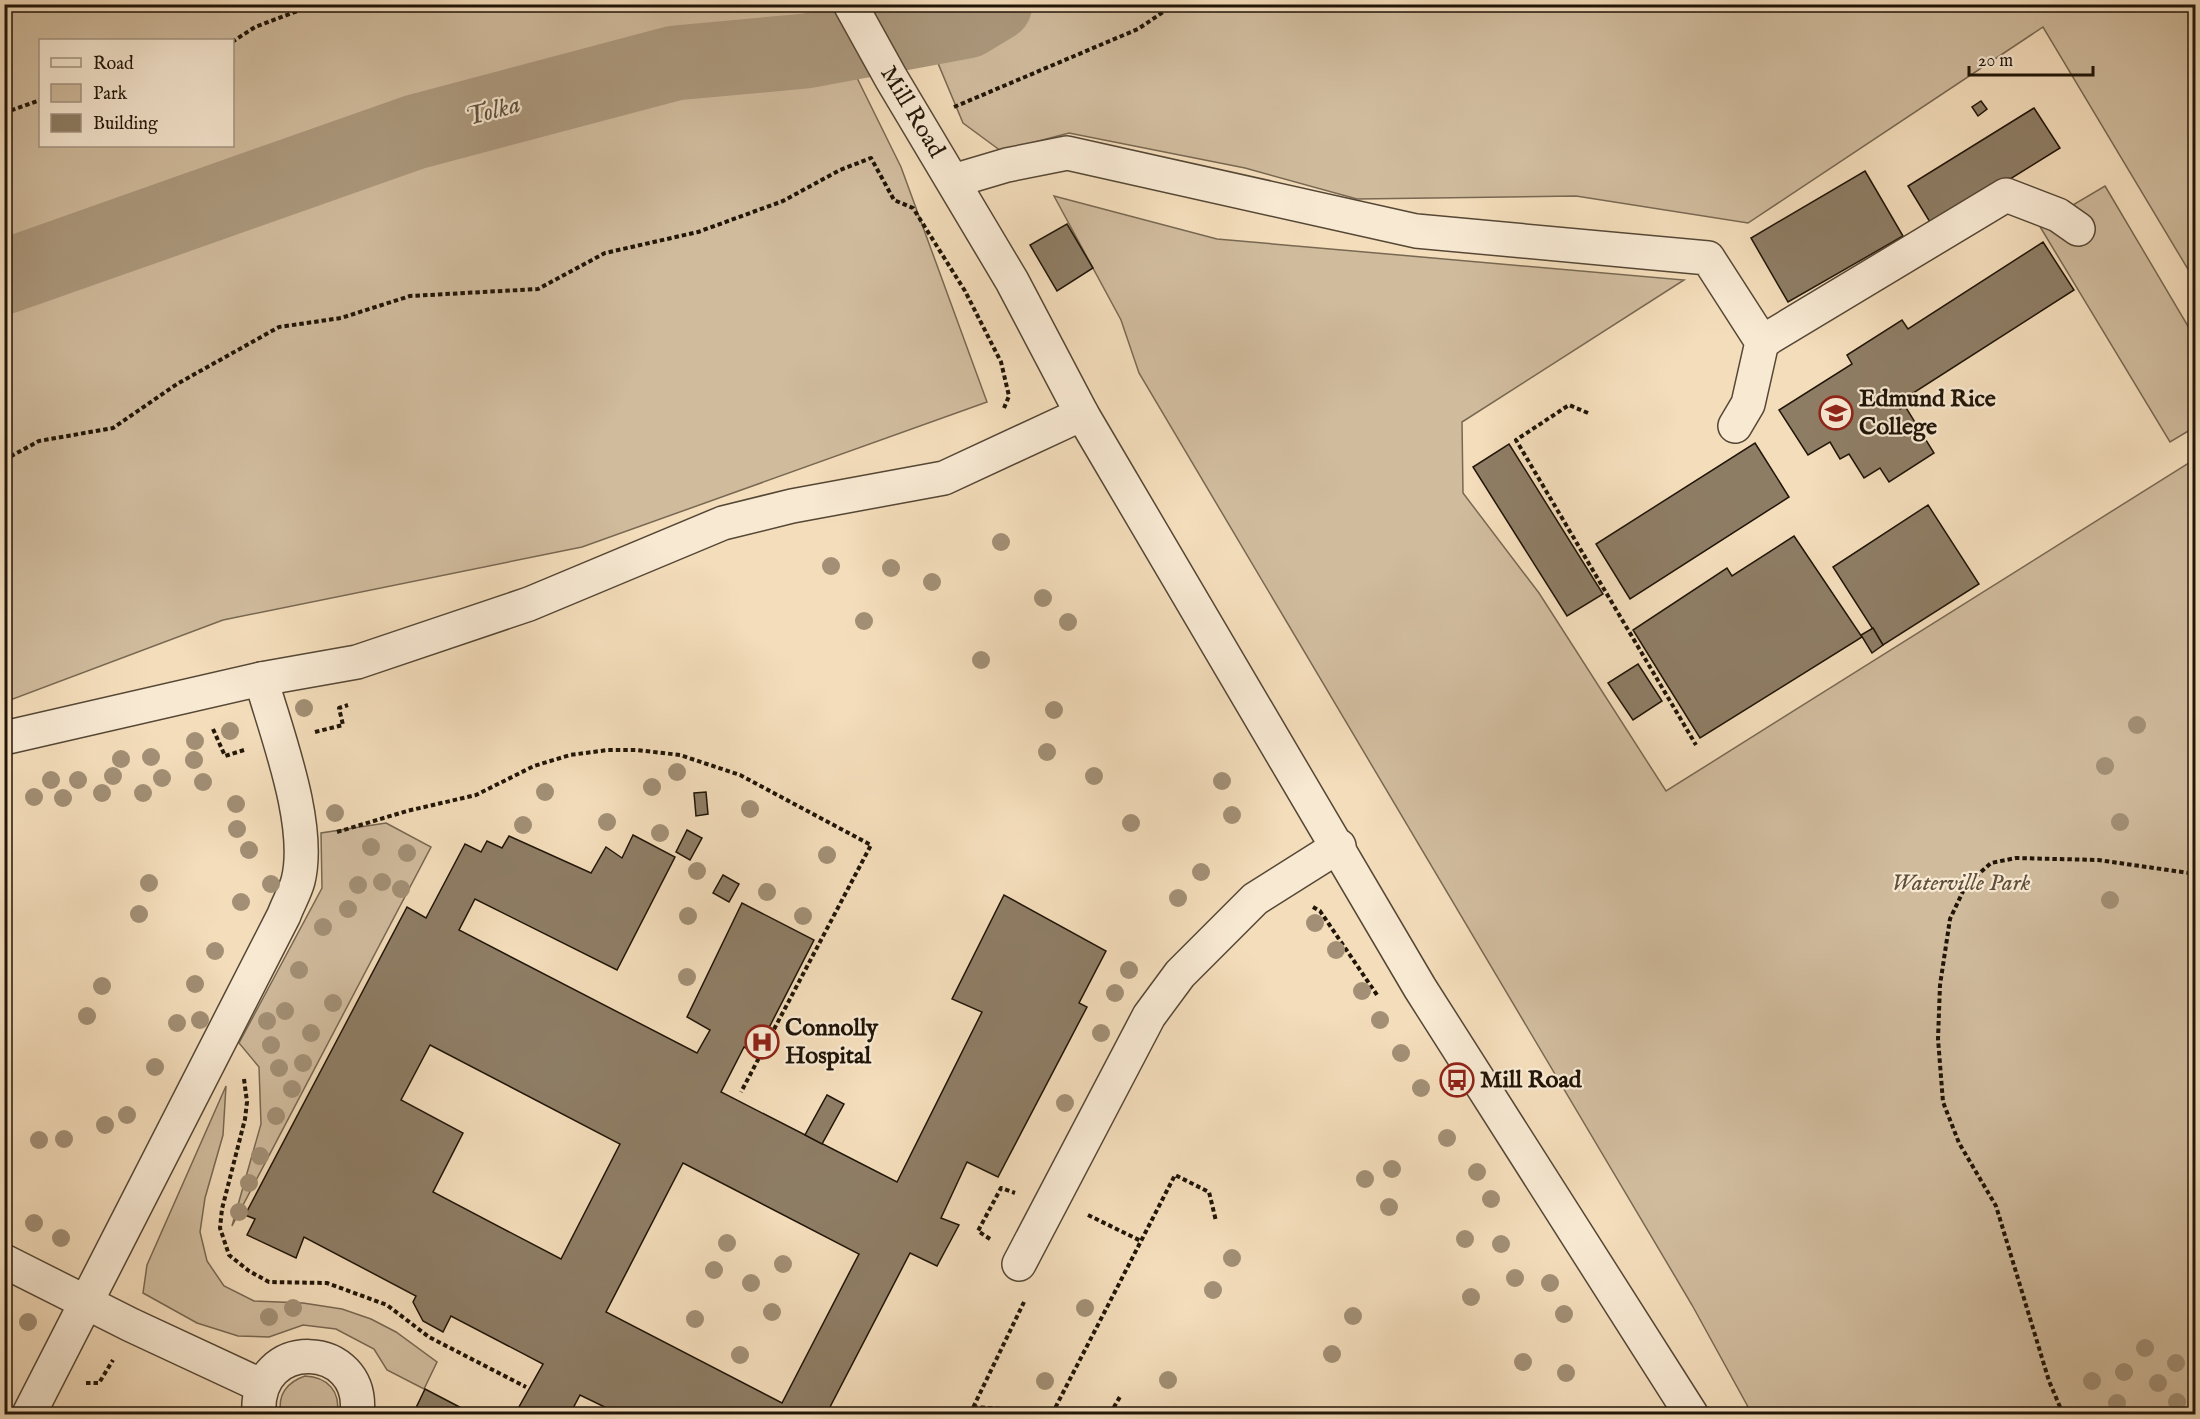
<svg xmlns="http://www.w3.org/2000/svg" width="2200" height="1419" font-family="'IM FELL English',serif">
  <rect width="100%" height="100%" fill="#f4ddbb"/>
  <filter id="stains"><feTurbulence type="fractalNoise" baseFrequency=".00333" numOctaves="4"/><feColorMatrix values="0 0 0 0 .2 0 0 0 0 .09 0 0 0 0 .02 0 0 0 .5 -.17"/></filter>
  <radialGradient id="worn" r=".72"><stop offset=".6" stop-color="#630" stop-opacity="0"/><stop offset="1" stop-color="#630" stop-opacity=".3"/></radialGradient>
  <g fill="#d0bb9d" stroke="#786852" stroke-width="1.5" fill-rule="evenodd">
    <path d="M15,5H821L901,167L987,402L582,547L223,620L5,702L4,10ZM40,40H232V146H40Z"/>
    <path d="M889,5H2195V281L2043,27L1748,223L1576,196L1357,199L1245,168L1069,133L1001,151L963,123L937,61Z"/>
    <path d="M2105,186L2195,338V427L2170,442L2039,225Z"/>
    <path d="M1054,196L1217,239L1684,280L1462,422L1463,493L1539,593L1666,791L2195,459V1414H1752L1692,1305L1139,373L1121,320Z"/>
    <path d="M386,823L431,847L232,1226L261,1124L259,1067L239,1043L322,888L321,833Z"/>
    <path d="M226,1086L223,1135L205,1198L200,1232L207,1261L224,1286L254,1301L303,1303L342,1309L371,1319L396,1332L437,1362L424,1389L387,1370L374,1349L336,1329L303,1325L269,1337L238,1336L197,1323L143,1293L147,1265Z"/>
    <path d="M305,1376C328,1377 341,1392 337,1414H281C277,1395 287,1382 305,1376Z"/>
  </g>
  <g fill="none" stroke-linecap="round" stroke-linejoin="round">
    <path stroke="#ac997e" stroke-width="75" d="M4,277L415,132L675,63L806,51L967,21L995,4"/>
  </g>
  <g fill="#8e7d65" stroke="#201508" stroke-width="1.5" fill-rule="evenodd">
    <path d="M1981,101L1987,109L1978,116L1972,107Z"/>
    <path d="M2034,108L2060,148L1933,227L1908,186Z"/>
    <path d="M1865,171L1903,236L1788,302L1751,238Z"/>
    <path d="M1067,224L1093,268L1057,291L1030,245Z"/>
    <path d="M2043,242L2074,290L1896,404L1900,409L1905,406L1934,453L1889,482L1880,468L1864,478L1849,454L1840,459L1830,442L1808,455L1779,410L1852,364L1847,355L1902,320L1908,329Z"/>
    <path d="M1755,443L1789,497L1630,599L1596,544Z"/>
    <path d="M1509,444L1603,594L1567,616L1473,467Z"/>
    <path d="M1928,505L1979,584L1883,645L1833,567Z"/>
    <path d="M1794,536L1862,637L1700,738L1633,630L1727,568L1732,576Z"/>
    <path d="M1873,628L1883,645L1872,653L1861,635Z"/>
    <path d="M1638,664L1662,701L1633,720L1608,683Z"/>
    <path d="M706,792L708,814L696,816L694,793Z"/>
    <path d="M687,830L702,838L690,860L676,852Z"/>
    <path d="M633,835L675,857L617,970L475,899L459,930L697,1053L710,1030L687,1017L742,903L814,940L756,1053L744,1047L721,1092L897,1182L982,1012L952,999L1004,895L1106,951L1079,1003L1087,1007L998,1177L967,1162L941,1218L959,1225L937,1266L910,1253L829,1409L839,1414H619L580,1395L570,1414H515L543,1364L451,1316L443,1332L423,1321L413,1302L416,1296L304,1237L296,1258L247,1235L255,1219L245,1215L407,907L426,918L465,844L481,852L487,841L502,848L509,836L591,873L606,847L622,858ZM430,1045L620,1144L561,1259L433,1192L463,1133L401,1100ZM683,1163L859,1254L782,1403L606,1312Z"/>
    <path d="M723,875L739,884L729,902L713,893Z"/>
    <path d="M827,1095L844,1104L822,1144L805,1135Z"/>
    <path d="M425,1389L473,1414H413Z"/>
  </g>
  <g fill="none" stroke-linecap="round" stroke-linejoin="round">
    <g stroke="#554735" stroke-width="36">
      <g id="minor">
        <path d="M850,4L891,78L1012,281L1082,414L1420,988L1691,1414"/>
        <path d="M953,181L1007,165L1067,153L1416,231L1708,258L1762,342L1748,404L1735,426"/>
        <path d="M1762,342L2006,195L2058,215L2078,229"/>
        <path d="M4,738L261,679L357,662L529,604L723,523L792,506L944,478L1082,414"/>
        <path d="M4,1261L131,1325L262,1386"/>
        <path d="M1019,1264L1149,1016L1180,974L1255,899L1339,846"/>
        <path d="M29,1414L284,915C288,904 295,892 298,881C312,825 277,735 261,679"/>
        <path d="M259,1414C254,1335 366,1340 357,1414"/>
      </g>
    </g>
    <g stroke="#201508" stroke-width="4" stroke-dasharray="4.5 3" stroke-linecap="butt">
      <path d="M232,42L255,27L316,4"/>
      <path d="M954,107L1138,29L1175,4"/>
      <path d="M4,113L40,100"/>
      <path d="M1588,413L1569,405L1516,440L1696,745"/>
      <path d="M4,460L39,441L113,428L177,384L279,327L341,318L410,296L538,289L605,253L698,232L783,201L840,170L871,158L894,200L913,208L965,291L1001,362L1009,396L1004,408"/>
      <path d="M213,729L225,756L244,750"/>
      <path d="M315,732L343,725L339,708L348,705"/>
      <path d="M337,832L407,811L476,795L534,766L570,755L608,750H637L680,755L740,775L871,845L741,1092"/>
      <path d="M1313,907L1320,911L1377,995"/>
      <path d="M244,1079L247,1102L245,1119L222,1209L220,1228L229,1255L249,1271L269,1282L327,1283L387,1305L429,1337L526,1387"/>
      <path d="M1088,1215L1141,1241"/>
      <path d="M990,1239L978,1231L1001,1188L1015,1193"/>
      <path d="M86,1383H99L113,1360"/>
      <path d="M973,1407L1034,1411L1041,1414"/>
      <path d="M970,1414L1024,1302"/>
      <path d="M1052,1414L1175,1175L1209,1192L1216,1221"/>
      <path d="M1110,1414L1121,1395"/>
      <path d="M2063,1414L2049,1381L1996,1206L1959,1143L1943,1102L1938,1039L1940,985L1950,919L1966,885L1991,863L2016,858L2098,860L2196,874"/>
    </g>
    <use href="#minor" stroke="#f8e9d3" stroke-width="33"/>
  </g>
  <g fill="#a28f75">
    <circle cx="1001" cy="542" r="9"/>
    <circle cx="831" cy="566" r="9"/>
    <circle cx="891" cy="568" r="9"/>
    <circle cx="932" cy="582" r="9"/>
    <circle cx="1043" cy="598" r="9"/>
    <circle cx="864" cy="621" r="9"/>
    <circle cx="1068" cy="622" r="9"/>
    <circle cx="981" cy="660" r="9"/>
    <circle cx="304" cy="708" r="9"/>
    <circle cx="1054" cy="710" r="9"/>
    <circle cx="2137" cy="725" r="9"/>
    <circle cx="230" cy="731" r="9"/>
    <circle cx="195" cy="741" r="9"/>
    <circle cx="1047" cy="752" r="9"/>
    <circle cx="151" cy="757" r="9"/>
    <circle cx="121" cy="759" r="9"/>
    <circle cx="194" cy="760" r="9"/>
    <circle cx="2105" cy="766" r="9"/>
    <circle cx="677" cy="772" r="9"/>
    <circle cx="113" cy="776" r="9"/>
    <circle cx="1094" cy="776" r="9"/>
    <circle cx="162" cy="778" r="9"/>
    <circle cx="51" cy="780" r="9"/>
    <circle cx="78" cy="780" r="9"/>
    <circle cx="1222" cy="781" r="9"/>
    <circle cx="203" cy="782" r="9"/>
    <circle cx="652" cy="787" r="9"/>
    <circle cx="545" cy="792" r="9"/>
    <circle cx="102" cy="793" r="9"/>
    <circle cx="143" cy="793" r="9"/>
    <circle cx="34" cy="797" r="9"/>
    <circle cx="63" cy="798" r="9"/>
    <circle cx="236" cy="804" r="9"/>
    <circle cx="750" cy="809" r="9"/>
    <circle cx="335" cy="813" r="9"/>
    <circle cx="1232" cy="815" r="9"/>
    <circle cx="607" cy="822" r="9"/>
    <circle cx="2120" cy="822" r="9"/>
    <circle cx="1131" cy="823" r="9"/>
    <circle cx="523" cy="825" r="9"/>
    <circle cx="237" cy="829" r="9"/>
    <circle cx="660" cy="833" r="9"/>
    <circle cx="371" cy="847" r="9"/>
    <circle cx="249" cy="850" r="9"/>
    <circle cx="407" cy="853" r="9"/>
    <circle cx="827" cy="855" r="9"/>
    <circle cx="697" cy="871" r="9"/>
    <circle cx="1201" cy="872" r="9"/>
    <circle cx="382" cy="882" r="9"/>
    <circle cx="149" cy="883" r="9"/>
    <circle cx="271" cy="884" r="9"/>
    <circle cx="358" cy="885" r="9"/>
    <circle cx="401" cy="889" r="9"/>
    <circle cx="767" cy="892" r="9"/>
    <circle cx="1178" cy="898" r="9"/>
    <circle cx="2110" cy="900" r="9"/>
    <circle cx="241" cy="902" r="9"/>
    <circle cx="348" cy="909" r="9"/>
    <circle cx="139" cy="914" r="9"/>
    <circle cx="688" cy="916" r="9"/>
    <circle cx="803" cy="916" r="9"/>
    <circle cx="1315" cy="923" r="9"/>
    <circle cx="323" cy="927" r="9"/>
    <circle cx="1336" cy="950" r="9"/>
    <circle cx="215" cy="951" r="9"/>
    <circle cx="299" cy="970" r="9"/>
    <circle cx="1129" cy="970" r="9"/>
    <circle cx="687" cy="977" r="9"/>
    <circle cx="195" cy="984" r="9"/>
    <circle cx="102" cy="986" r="9"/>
    <circle cx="1362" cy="991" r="9"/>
    <circle cx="1115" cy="993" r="9"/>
    <circle cx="333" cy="1003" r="9"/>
    <circle cx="285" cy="1011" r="9"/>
    <circle cx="87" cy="1016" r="9"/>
    <circle cx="200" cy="1020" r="9"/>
    <circle cx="1380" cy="1020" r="9"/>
    <circle cx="267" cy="1021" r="9"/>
    <circle cx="177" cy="1023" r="9"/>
    <circle cx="311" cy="1033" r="9"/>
    <circle cx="1101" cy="1033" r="9"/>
    <circle cx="271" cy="1045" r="9"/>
    <circle cx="1401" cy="1053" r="9"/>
    <circle cx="303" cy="1063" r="9"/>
    <circle cx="155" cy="1067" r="9"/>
    <circle cx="279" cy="1068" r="9"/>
    <circle cx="1421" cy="1088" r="9"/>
    <circle cx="292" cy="1089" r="9"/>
    <circle cx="1065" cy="1103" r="9"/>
    <circle cx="127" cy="1115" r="9"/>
    <circle cx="276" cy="1116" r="9"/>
    <circle cx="105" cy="1125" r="9"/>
    <circle cx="1447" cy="1138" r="9"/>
    <circle cx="64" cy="1139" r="9"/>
    <circle cx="39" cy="1140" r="9"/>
    <circle cx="260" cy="1156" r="9"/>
    <circle cx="1392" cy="1169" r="9"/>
    <circle cx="1477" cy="1172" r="9"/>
    <circle cx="1365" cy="1179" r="9"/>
    <circle cx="249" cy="1183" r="9"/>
    <circle cx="1491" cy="1199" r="9"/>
    <circle cx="1389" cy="1207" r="9"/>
    <circle cx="239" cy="1212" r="9"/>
    <circle cx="34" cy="1223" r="9"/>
    <circle cx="61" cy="1238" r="9"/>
    <circle cx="1465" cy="1239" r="9"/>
    <circle cx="727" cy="1243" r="9"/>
    <circle cx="1501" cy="1244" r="9"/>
    <circle cx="1232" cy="1258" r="9"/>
    <circle cx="783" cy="1264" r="9"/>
    <circle cx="714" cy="1270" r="9"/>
    <circle cx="1515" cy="1278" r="9"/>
    <circle cx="751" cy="1283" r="9"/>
    <circle cx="1550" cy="1283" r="9"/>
    <circle cx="1213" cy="1290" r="9"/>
    <circle cx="1471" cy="1297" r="9"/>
    <circle cx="293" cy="1308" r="9"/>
    <circle cx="1085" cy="1308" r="9"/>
    <circle cx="772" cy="1312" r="9"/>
    <circle cx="1564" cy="1314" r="9"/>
    <circle cx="1353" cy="1316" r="9"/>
    <circle cx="269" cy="1317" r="9"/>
    <circle cx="695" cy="1319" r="9"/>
    <circle cx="28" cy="1322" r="9"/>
    <circle cx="2145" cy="1348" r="9"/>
    <circle cx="1332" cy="1354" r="9"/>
    <circle cx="740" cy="1355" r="9"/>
    <circle cx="1523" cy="1362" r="9"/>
    <circle cx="2176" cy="1363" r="9"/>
    <circle cx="2124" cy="1372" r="9"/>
    <circle cx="1566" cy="1373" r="9"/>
    <circle cx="1168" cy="1380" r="9"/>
    <circle cx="1045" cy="1381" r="9"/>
    <circle cx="2092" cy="1381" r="9"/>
    <circle cx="2158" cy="1383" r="9"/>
    <circle cx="2177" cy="1402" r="9"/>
    <circle cx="2117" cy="1403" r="9"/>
  </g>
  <defs>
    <g id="school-ring" transform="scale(1.725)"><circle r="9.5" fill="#f8e9d3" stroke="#8f2418" stroke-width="1.5"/><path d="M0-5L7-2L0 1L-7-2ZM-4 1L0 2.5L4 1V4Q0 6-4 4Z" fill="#8f2418"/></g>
    <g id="hospital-ring" transform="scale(1.725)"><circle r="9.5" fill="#f8e9d3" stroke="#8f2418" stroke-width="1.5"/><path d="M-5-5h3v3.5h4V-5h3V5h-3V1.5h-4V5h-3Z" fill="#8f2418"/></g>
    <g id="bus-ring" transform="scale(1.725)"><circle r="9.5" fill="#f8e9d3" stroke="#8f2418" stroke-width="1.5"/><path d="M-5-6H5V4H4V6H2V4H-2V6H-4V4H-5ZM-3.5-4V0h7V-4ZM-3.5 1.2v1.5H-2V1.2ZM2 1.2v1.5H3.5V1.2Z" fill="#8f2418"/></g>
  </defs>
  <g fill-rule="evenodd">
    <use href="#school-ring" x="1836" y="413"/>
    <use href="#hospital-ring" x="762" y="1042"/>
    <use href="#bus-ring" x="1457" y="1080"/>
  </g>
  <g text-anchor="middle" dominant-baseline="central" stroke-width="4.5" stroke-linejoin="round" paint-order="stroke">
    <g font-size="24" fill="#201508" stroke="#f8e9d3">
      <text transform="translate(912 112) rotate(59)">Mill Road</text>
    </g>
    <g font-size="24" font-weight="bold" fill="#201508" stroke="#f8e9d3" text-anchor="start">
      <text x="1859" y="399">Edmund Rice<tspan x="1859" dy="28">College</tspan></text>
      <text x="785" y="1028">Connolly<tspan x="785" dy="28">Hospital</tspan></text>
      <text x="1480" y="1080">Mill Road</text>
    </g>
    <g font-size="24" font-style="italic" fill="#5e4f3c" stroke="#f8e9d3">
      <text x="1961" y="883">Waterville Park</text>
    </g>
    <g font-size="26" font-style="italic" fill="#5f503d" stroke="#f8e9d3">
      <text transform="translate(493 111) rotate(-15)">Tolka</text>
    </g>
  </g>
  <rect width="2200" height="1419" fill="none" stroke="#f4ddbb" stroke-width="24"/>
  <rect x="6" y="6" width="2188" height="1407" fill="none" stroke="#201508" stroke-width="3"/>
  <rect x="12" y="12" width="2176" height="1395" fill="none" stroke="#201508" stroke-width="1.5"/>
  <rect x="39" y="39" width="195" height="108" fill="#f8e9d3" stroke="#a29482" stroke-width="1.5"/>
  <rect x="51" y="58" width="30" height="9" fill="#f8e9d3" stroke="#a29482" stroke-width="1.5"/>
  <text x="93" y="69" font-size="18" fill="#201508">Road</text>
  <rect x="51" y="84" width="30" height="18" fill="#d0bb9d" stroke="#a29482" stroke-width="1.5"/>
  <text x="93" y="99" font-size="18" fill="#201508">Park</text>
  <rect x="51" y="114" width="30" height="18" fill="#8e7d65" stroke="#a29482" stroke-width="1.5"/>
  <text x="93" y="129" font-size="18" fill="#201508">Building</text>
  <path d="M1969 66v9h124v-9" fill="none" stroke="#201508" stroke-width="3"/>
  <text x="1978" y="66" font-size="18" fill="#201508" stroke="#f8e9d3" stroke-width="4.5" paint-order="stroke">20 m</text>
  <rect width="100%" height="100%" filter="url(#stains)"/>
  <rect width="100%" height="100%" fill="url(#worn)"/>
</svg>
